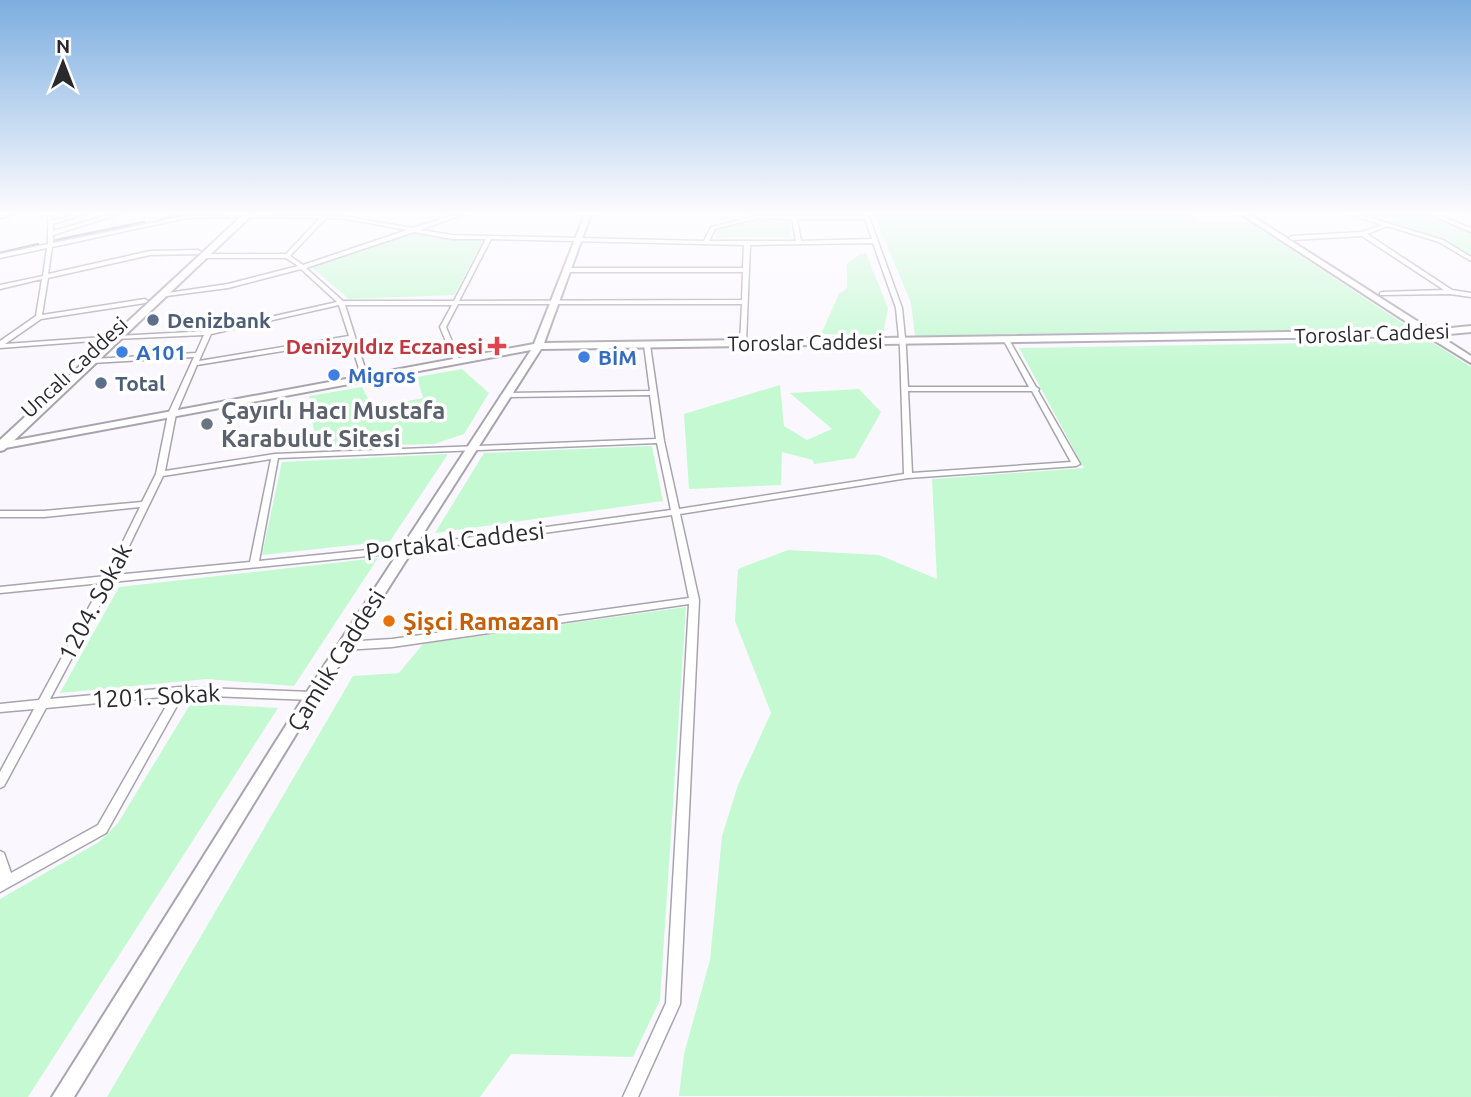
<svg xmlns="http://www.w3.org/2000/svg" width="1471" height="1097" font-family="Ubuntu,sans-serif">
  <rect width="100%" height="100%" fill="#faf8fe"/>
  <g fill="#c4f9d2">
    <path d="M874,214H1189L1199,222H1249L1410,328L915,336L911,303Z"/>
    <path d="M1363,214H1424L1471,233V255L1445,240Z"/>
    <path d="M789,219L791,237L716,238L717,229L756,220Z"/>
    <path d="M412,234L484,239L454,295L349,299L311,267Z"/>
    <path d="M866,253L888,308L883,335L821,334L839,294L847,288V264L860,254Z"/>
    <path d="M1430,341L1471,367V1097L679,1096L684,1054L710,960L722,836L738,785L771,713L735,621L738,569L788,550L879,555L937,579L932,479L1084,468L1019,348Z"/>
    <path d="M462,369L489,393L464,434L434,444L316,447L309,396L362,387L373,408L423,398L417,377Z"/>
    <path d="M780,385L784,426L807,440L832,429L790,393L859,389L881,412L855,458L814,464L813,460L782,452L781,485L689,489L684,414Z"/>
    <path d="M652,446L663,501L435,533L484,453Z"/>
    <path d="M448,454L390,541L262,555L282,462Z"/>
    <path d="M378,558L294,686L207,679L60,693L119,587Z"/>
    <path d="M686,607L660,1000L633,1057L511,1054L480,1097H107L353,676L399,673L423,644Z"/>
    <path d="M191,703L278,708L28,1097H0V899L99,842L118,823Z"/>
  </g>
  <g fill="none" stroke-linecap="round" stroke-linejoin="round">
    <g stroke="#6380a3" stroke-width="2.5">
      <path d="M161,219L186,214"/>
      <path d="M56,240L144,222"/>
      <path d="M0,253L38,244"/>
    </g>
    <g stroke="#a8a4af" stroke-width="3">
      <g id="street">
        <path d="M6,214H14L0,218V216Z"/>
        <path d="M48,214H52L53,221L76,214H83L53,224V231L112,214H119L53,235V243L186,216L238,215L240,216L238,217L186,218L52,247L48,274L150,251L198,250L201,252L198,254L150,255L48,278L42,315L145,299L148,301L145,303L41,319L5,344L104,337L107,339L106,340L0,348V341L36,316L42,279L0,289V285L43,276L47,248L0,258V254L48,244Z"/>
        <path d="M457,214H464L420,230L452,235L704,241L711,227L757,216H792V214H796L797,216H864V214H868L902,308L906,348L908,387H1029L1003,339L1008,338L1036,387L1039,389L1038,391L1080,464L1076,466L908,478L680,514L699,600L680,1004L638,1097H623L666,1003L689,604L392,647L344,650L341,649L339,646L341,643L344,642L392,639L689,598L672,515L407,552L112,582L50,699L180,687L312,692L316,693L317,696L316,699L312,700L183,695L106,833L0,892V851L4,853L11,873L98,825L172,696L46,708L4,786L0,788V772L34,709L0,712V704L39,700L102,583L0,593V587L106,576L140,507L44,517H0V511H44L142,502L156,474L168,414L194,357L92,363L89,361L92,359L196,353L204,335L115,339V337L117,336L208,331L337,302L301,269L228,288L159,297V295L161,294L228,284L298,266L286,258H204L201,256L204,254H286L320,218L247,217L245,216V215L341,216L413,228ZM326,218H341L407,230L303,265L290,256ZM757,218L792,219L796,241H709L715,229ZM797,219H865L872,239L801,241ZM414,232L452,239H486L454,301H343L306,268ZM491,239L744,245L743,268H567L564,270L567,272H743L742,300L459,301ZM873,243L896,308L900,348L904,474L679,509L664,441L650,345L647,343L644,345L650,391L505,393L501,395L505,397L650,395L656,439L275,454L165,471L176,414L197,365L350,340L362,378L363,379H367L368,378L345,305H452L440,327L454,361L457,363L460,361L446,327L458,304H742L740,343L743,345L746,343L750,245ZM339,305L349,336L199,361L211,334ZM908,391H1032L1071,462L912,473ZM657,443L671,510L407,546L259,561L278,458ZM271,459L250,562L115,575L163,476Z"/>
        <path d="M1350,214H1357L1443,240L1471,257V261L1439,242L1387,226L1367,234L1452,290L1471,293V297L1450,294L1380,295V293L1382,292L1444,290L1362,236L1292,240L1289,238L1292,236L1362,232L1382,225Z"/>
        <path d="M1429,214H1435L1471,228V232Z"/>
      </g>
    </g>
    <g stroke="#a8a4af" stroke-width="4">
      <path id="secondary" d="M585,214H591L544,343L1419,330L1241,214H1249L1431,330L1471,326V332L1438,335L1471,356V363L1427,336L541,349L317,700L74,1097H52L307,692L531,350L0,449V443L534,344Z"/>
    </g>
    <g stroke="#a8a4af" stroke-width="4">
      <path id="primary" d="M244,214H253L4,450L0,451V440Z"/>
    </g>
    <use href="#street" fill="#fff" fill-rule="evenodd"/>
    <use href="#secondary" fill="#fff" fill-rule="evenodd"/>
    <use href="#primary" fill="#fff" fill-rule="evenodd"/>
  </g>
  <linearGradient id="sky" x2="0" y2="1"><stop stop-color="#7daee0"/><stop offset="0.58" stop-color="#fdfcff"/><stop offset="1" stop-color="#fdfcff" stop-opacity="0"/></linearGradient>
  <rect width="1471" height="367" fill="url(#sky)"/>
  <g fill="#5c6f8a" stroke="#fff" stroke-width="2.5">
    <circle cx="153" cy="320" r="7"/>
    <circle cx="101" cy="383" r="7"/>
  </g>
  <path fill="#e0444e" stroke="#fff" stroke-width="2.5" d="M493.5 335.5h7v7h7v7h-7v7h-7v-7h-7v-7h7z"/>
  <g fill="#3f7fe0" stroke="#fff" stroke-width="2.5">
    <circle cx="122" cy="352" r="7"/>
    <circle cx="584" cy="357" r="7"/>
    <circle cx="334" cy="375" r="7"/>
  </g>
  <circle fill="#6b7280" stroke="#fff" stroke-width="2.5" cx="207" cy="424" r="7"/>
  <circle fill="#e8710a" stroke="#fff" stroke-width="2.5" cx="389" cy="621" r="7"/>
  <g text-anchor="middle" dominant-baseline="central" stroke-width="7" stroke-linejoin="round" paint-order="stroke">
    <g font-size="21" font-weight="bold" fill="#4e5e75" stroke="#fff" text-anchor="start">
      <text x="167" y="320">Denizbank</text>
      <text x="115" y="383">Total</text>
    </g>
    <g font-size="21" fill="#2a292d" stroke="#fff">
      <text transform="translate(1372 333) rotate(-2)">Toroslar Caddesi</text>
      <text transform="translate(805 342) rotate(-1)">Toroslar Caddesi</text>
      <text transform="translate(74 367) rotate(-43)">Uncalı Caddesi</text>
    </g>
    <g font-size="21" font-weight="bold" fill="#be3a42" stroke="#fff" text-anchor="end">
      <text x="483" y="346">Denizyıldız Eczanesi</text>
    </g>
    <g font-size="21" font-weight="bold" fill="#366cbe" stroke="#fff" text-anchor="start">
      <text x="136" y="352">A101</text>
      <text x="598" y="357">BİM</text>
      <text x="348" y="375">Migros</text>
    </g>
    <g font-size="24" font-weight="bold" fill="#5b616d" stroke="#fff" text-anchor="start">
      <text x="221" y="410">Çayırlı Hacı Mustafa<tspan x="221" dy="28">Karabulut Sitesi</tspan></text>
    </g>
    <g font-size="24" fill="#2a292d" stroke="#fff">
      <text transform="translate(455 541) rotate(-7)">Portakal Caddesi</text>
      <text transform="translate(95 602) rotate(-62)">1204. Sokak</text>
      <text transform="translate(336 660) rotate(-58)">Çamlık Caddesi</text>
      <text transform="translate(156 696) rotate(-3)">1201. Sokak</text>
    </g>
    <g font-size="24" font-weight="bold" fill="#c56008" stroke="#fff" text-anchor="start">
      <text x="403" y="621">Şişci Ramazan</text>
    </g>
  </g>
  <g transform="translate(63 63)" stroke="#ffffff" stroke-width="5" paint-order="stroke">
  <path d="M0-5L12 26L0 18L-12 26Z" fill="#2a292d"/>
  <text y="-10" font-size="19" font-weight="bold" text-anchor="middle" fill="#2a292d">N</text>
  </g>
</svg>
